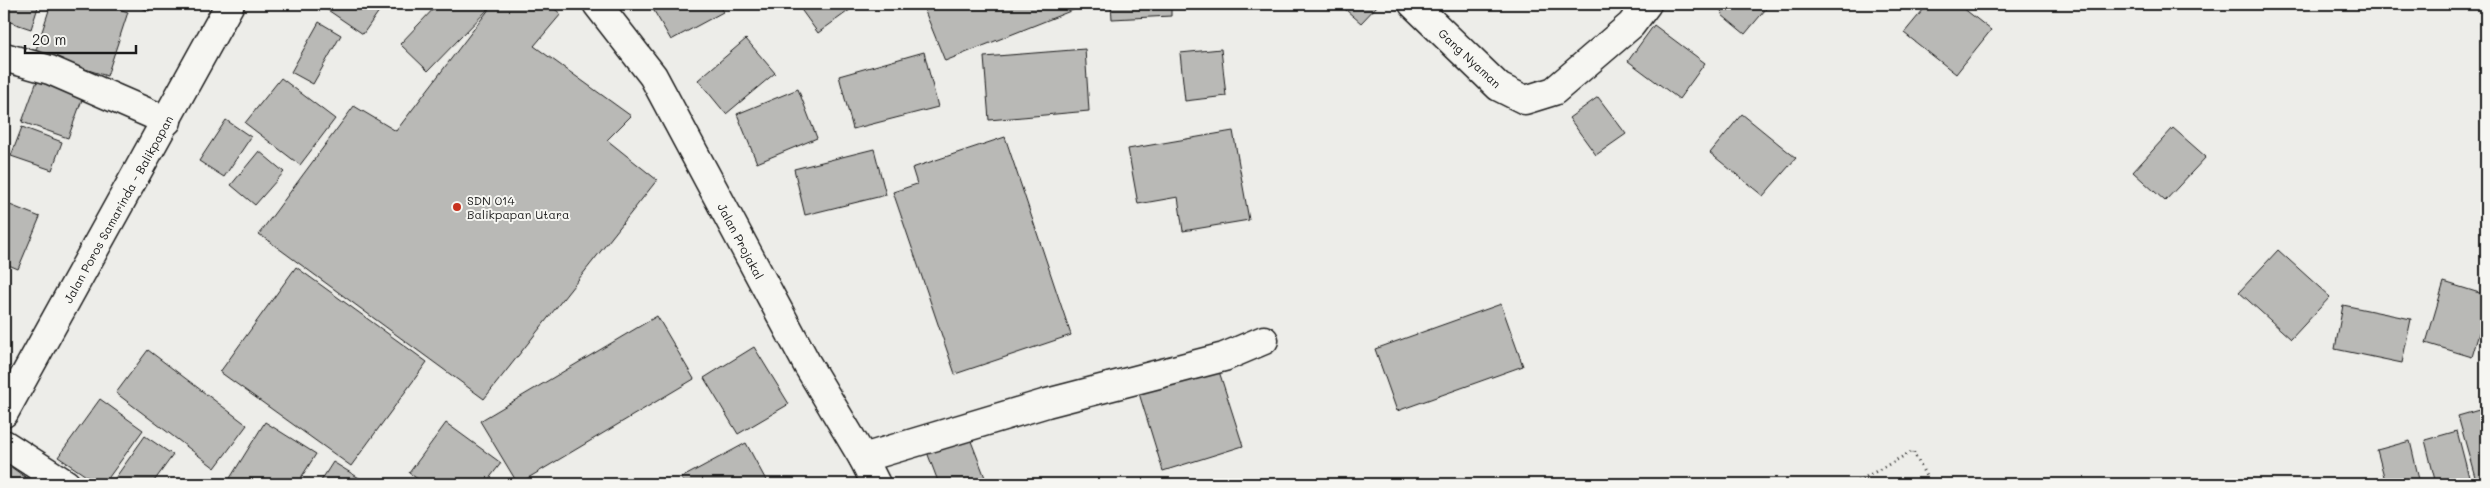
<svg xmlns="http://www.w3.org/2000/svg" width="2490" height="488" font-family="Mali,sans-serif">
  <rect width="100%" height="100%" fill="#edede9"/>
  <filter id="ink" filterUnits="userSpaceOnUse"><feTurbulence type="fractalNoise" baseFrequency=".02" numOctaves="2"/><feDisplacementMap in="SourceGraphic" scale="10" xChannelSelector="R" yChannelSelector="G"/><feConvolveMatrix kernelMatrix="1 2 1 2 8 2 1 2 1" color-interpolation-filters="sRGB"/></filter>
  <g filter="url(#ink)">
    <g fill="#b9b9b6" stroke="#1c1c1c">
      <path d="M4,4H39L31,29L4,20Z"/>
      <path d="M51,4H104L128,12L107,76L35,53Z"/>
      <path d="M132,4H152L149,11Z"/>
      <path d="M319,4H384L363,34Z"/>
      <path d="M438,4H493L428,71L400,44Z"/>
      <path d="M493,4H548L561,14L534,46L631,116L607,140L657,180L484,399L259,234L354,106L396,131Z"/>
      <path d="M650,4H718L723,12L671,40Z"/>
      <path d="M797,4H858L818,33Z"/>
      <path d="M922,4H1082L1083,6L945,61Z"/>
      <path d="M1111,4H1171V16L1112,19Z"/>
      <path d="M1339,4H1379L1361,23Z"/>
      <path d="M1714,4H1770L1745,34L1722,15L1723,13Z"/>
      <path d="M1928,4H1958L1991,30L1956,74L1904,33Z"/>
      <path d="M319,22L341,35L313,84L291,72Z"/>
      <path d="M1654,25L1705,63L1679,99L1628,61Z"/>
      <path d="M746,39L775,73L726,114L698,80Z"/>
      <path d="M1085,49L1089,111L989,120L984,57Z"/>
      <path d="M1221,49L1226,96L1185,101L1180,53Z"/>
      <path d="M924,52L938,107L853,129L839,76Z"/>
      <path d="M281,78L335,119L300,165L245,123Z"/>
      <path d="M37,81L83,97L68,138L22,122Z"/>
      <path d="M798,89L817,138L757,163L737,114Z"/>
      <path d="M1598,97L1626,134L1596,155L1569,118Z"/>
      <path d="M1742,114L1796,158L1763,196L1710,153Z"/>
      <path d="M226,120L251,137L224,177L199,161Z"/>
      <path d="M22,127L62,142L52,170L11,156Z"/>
      <path d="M2173,128L2206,157L2165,201L2133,172Z"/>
      <path d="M1233,131L1249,220L1183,231L1178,197L1138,204L1128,149Z"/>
      <path d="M1005,137L1071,335L955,374L893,192L917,184L912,168Z"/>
      <path d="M874,149L886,195L805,215L794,169Z"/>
      <path d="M259,151L284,172L255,205L231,185Z"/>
      <path d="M5,203L40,217L18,269L4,263Z"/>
      <path d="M2278,250L2330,297L2291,339L2239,292Z"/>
      <path d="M296,267L427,362L351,466L220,372Z"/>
      <path d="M2444,282L2486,295V309L2472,357L2426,343Z"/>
      <path d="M1501,304L1523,366L1397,411L1375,349Z"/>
      <path d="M2343,305L2411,319L2402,363L2335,349Z"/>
      <path d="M657,316L694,379L518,484L480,421Z"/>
      <path d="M754,347L789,404L738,434L704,378Z"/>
      <path d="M148,350L247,425L215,468L116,393Z"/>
      <path d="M1217,365L1243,446L1163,471L1138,390Z"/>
      <path d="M100,399L143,430L104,484H98L58,457Z"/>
      <path d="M2486,408V484H2477L2458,416Z"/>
      <path d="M265,422L316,454L297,484H229L227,483Z"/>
      <path d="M446,423L501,463L485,484H425L409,473Z"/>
      <path d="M2457,431L2470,481L2458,484H2436L2425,440Z"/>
      <path d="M145,436L173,455L152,484H111Z"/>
      <path d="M969,436L986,480L974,484H939L927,452Z"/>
      <path d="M2410,441L2420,484H2386L2377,450Z"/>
      <path d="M746,443L768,484H685L681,478Z"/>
      <path d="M4,462L35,484H4Z"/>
      <path d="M333,462L369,484H319Z"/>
    </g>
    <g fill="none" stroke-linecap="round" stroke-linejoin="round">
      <g stroke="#1c1c1c" stroke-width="31">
        <g id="minor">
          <path d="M1413,4L1499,87L1525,100L1554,91L1631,25L1647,4"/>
          <path d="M4,57L50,70L167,121"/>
          <path d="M4,444L66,484"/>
          <path d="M863,458L1047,403L1224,357L1264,340"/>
        </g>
      </g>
      <g stroke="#1c1c1c" stroke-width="31">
        <path id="major" d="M597,4L653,76L807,364L863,458L876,484"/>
      </g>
      <g stroke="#1c1c1c" stroke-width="31">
        <path id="highway" d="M4,413L230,4"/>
      </g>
      <path stroke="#1c1c1c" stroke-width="3" stroke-dasharray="1 4" stroke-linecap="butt" d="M1853,484L1913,451L1930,484"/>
      <use href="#minor" stroke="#f6f6f2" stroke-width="28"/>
      <use href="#major" stroke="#f6f6f2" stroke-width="28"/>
      <use href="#highway" stroke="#f6f6f2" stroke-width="28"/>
    </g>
  </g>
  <circle fill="#c8321e" stroke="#f6f6f2" stroke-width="2" cx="457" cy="207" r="5"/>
  <g text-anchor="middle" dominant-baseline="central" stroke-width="4" stroke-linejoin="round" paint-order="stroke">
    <g font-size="12" fill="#1c1c1c" stroke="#f6f6f2">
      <text transform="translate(1470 58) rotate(43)">Gang Nyaman</text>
      <text transform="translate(118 209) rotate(-61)">Jalan Poros Samarinda - Balikpapan</text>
      <text transform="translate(741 241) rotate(62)">Jalan Projakal</text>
    </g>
    <g font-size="12" fill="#1c1c1c" stroke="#f6f6f2" text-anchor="start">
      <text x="467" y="200">SDN 014<tspan x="467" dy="14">Balikpapan Utara</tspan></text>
    </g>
  </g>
  <rect width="2490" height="488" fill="none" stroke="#f6f6f2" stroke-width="20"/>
  <rect x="10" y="10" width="2470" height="468" fill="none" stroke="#1c1c1c" stroke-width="2" filter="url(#ink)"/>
  <path d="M25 45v8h111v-8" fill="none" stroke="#1c1c1c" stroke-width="2.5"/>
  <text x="32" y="45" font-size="15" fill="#1c1c1c" stroke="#f6f6f2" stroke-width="4" paint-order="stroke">20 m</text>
</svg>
